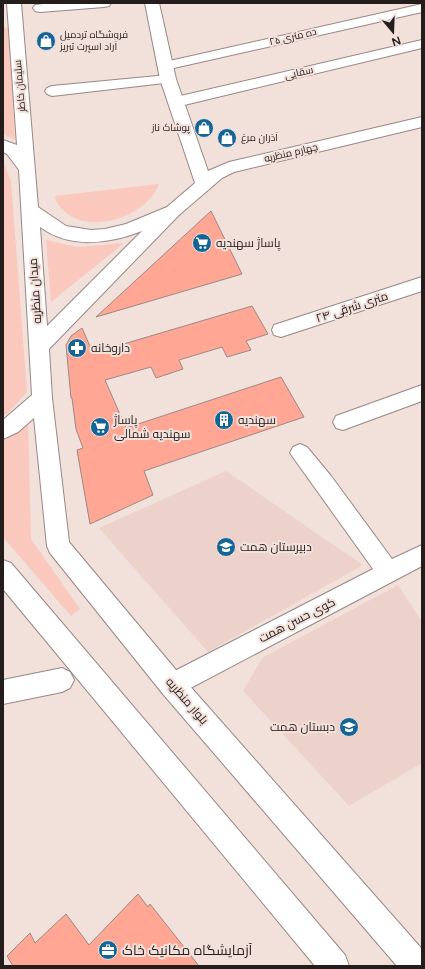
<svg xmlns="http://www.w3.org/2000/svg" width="425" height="969" font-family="'Varela Round',Cairo,sans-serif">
  <rect width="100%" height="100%" fill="#f2e0db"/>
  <g fill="#edd2cc">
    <path d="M226,471L363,565L208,652L99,528Z"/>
    <path d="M398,585L422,622V763L349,806L243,691L262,658Z"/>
  </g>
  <g fill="#fac8bd">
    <path d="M9,27L15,140L3,134V28Z"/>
    <path d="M3,161L11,181L27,392L7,414L3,415Z"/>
    <path d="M159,184C147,217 87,237 62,209C58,204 56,202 55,196Z"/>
    <path d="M46,240L78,247L124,243L51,302Z"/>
    <path d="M28,424L31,539L80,609L71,616L3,537V441Z"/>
  </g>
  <g fill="#ffa794" stroke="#9a8985">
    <path d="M211,211L242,274L96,317Z"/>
    <path d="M252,306L268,334L246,341L251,350L227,357L222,347L179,360L183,369L156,378L151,367L105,380L126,428L281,377L304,417L144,471L153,495L90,524L77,450L83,448L76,429L72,398H71L66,345L71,336L82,328L93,353Z"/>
    <path d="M138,894L148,907L150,904L199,966H13L7,956L30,933L35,943L66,914L89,945Z"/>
  </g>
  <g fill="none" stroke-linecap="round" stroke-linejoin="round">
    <g stroke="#988784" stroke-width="2">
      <g id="minor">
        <path d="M52,3H111L109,6L104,7L40,12L35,11L33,8L35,5Z"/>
        <path d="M422,4V12L165,70L160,69L158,66L160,63L165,62Z"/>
        <path d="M422,40V48L176,107L171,105L168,102L171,99L176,97Z"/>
        <path d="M168,75L173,76L175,79L173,82L52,96L47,94L45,91L47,88L52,86Z"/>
        <path d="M422,277V291L281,337L274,335L272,330L274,325Z"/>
        <path d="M422,385V401L343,430L336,428L333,422L336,416Z"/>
        <path d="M300,444L307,447L331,476L392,559L422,545V566L181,693L172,697L163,693L160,685L163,677L373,569L290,453L293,447Z"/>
        <path d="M62,668L70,672L74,680L70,688L62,692L3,704V680Z"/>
      </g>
    </g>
    <g stroke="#988784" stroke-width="2">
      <g id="major">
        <path d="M7,3H21L38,207L66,226L91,230L105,229L126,224L167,207L195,183L160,79L145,3H159L176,79L208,171L229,162L422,117V127L234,172L222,178L179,215L49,349L52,398L69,542L181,676L422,949V966H397L163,694L50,553L47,546L34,418L18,432L3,439V420L32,395L19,170L7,154L3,152V140L17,145ZM40,227C70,249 109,244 142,231L47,326Z"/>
        <path d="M3,560L11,563L345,955L349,966H315L3,589Z"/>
      </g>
    </g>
    <use href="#minor" fill="#fff" fill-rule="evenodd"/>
    <use href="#major" fill="#fff" fill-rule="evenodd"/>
  </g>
  <defs>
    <g id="shop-disc" transform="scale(1)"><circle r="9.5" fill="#146597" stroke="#f2e0db"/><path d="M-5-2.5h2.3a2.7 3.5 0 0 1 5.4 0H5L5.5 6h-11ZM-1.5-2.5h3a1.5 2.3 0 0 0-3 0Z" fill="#fff"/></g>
    <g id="supermarket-disc" transform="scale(1)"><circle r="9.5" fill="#146597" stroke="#f2e0db"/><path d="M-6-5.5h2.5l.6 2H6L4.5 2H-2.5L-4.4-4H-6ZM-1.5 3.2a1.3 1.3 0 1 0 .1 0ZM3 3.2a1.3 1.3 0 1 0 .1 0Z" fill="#fff"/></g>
    <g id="pharmacy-disc" transform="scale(1)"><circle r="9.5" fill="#146597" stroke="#f2e0db"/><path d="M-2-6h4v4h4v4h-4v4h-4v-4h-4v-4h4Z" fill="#fff"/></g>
    <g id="building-disc" transform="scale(1)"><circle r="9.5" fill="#146597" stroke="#f2e0db"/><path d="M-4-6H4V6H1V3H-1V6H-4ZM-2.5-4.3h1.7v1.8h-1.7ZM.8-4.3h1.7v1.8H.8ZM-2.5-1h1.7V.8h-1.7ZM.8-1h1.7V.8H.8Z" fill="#fff"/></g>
    <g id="school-disc" transform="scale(1)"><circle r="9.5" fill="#146597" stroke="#f2e0db"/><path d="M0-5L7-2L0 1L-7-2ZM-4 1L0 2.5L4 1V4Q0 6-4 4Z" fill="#fff"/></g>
    <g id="office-disc" transform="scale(1)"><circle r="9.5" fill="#146597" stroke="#f2e0db"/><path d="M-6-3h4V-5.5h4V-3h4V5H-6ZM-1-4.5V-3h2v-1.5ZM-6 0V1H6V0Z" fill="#fff"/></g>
  </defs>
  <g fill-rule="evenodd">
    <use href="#shop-disc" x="46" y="41"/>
    <use href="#shop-disc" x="204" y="128"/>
    <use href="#shop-disc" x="227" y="138"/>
    <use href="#supermarket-disc" x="202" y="243"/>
    <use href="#pharmacy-disc" x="77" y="348"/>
    <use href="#building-disc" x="224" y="420"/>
    <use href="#supermarket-disc" x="100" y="427"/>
    <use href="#school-disc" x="226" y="547"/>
    <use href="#school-disc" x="349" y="727"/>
    <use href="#office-disc" x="108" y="950"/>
  </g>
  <g text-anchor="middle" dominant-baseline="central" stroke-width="4" stroke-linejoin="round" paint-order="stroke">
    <g font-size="10" fill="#241d1c" stroke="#f2e0db" text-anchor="start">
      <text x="60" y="35">فروشگاه تردمیل<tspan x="60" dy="12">آراد اسپرت تبریز</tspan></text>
      <text x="190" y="128" text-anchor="end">پوشاک ناز</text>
      <text x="241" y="138">آذران مرغ</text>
    </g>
    <g font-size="10" fill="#241d1c" stroke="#f2e0db">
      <text transform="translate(293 37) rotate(-13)">ده متری ۲۵</text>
      <text transform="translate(299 73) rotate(-13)">سقایی</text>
      <text transform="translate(20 86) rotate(-95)">سلیمان خاطر</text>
      <text transform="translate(291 153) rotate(-13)">چهارم منظریه</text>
    </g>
    <g font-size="12" fill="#241d1c" stroke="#f2e0db" text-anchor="start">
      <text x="216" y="243">پاساژ سهندیه</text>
      <text x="91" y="348">داروخانه</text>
      <text x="114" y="420">پاساژ<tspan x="114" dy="14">سهندیه شمالی</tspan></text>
      <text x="238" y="420">سهندیه</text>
      <text x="240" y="547">دبیرستان همت</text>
      <text x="335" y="727" text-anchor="end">دبستان همت</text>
    </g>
    <g font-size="12" fill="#241d1c" stroke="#f2e0db">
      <text transform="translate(35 291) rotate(-94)">ميدان منظریه</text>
      <text transform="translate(352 307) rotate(-18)">۲۴ متری شرقی</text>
      <text transform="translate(297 620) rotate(-27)">کوی حسن همت</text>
      <text transform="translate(187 701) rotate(49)">بلوار منظریه</text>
    </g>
    <g font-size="14" fill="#241d1c" stroke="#f2e0db" text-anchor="start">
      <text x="122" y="950">آزمایشگاه مکانیک خاک</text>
    </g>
  </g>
  <rect width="425" height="969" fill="none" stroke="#241d1c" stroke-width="8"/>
  <g transform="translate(393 32) rotate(161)" stroke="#f2e0db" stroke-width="3" paint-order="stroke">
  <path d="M0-3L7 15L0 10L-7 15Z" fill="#241d1c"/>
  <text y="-6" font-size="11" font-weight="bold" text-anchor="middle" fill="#241d1c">N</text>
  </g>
</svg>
